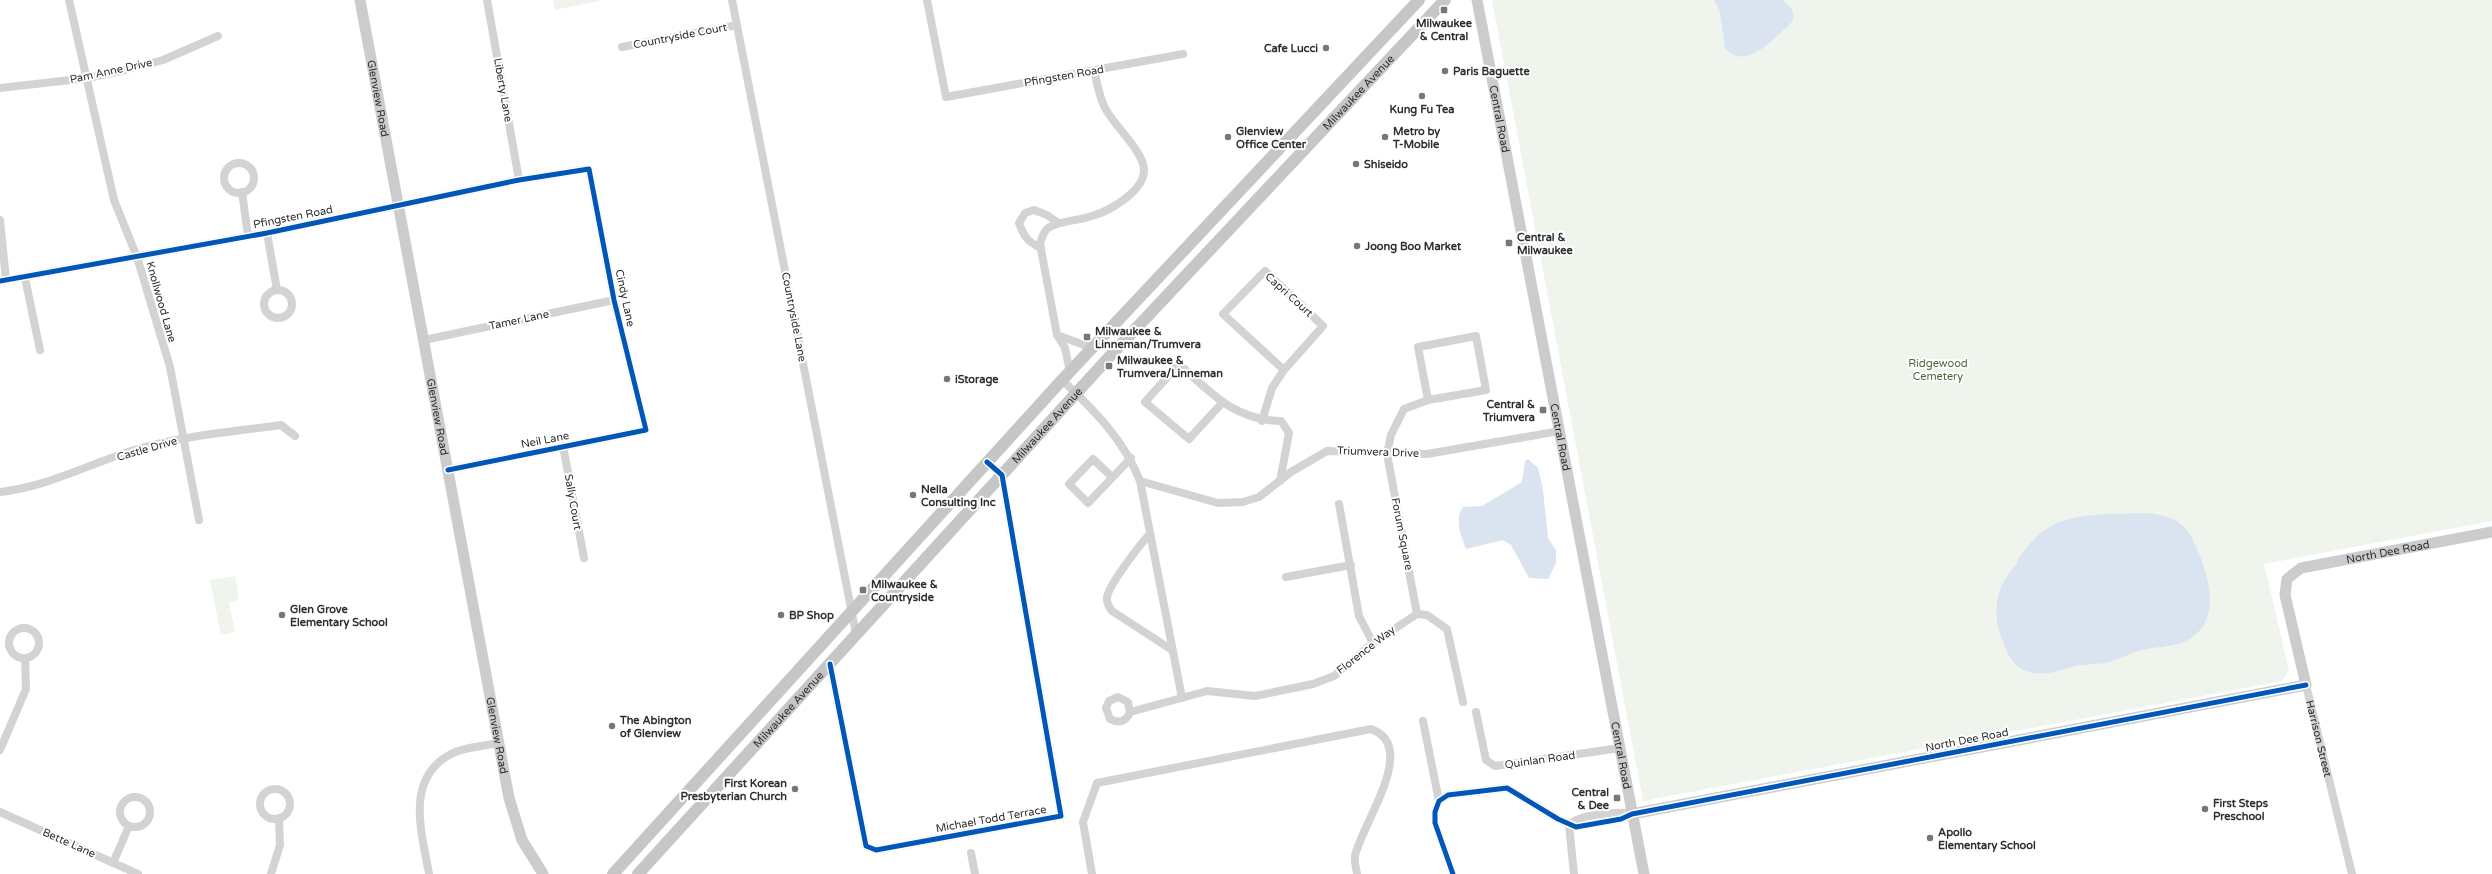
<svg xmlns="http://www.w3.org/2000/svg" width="2492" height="874" font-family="'Varela Round',sans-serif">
  <rect width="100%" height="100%" fill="#fff"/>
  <g fill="#eff4ec">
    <path d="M553,0H604L555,10Z"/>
    <path d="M1492,0H2492V521L2264,564L2289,670L2282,681L1643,801Z"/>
    <path d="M235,576L239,600L229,602L235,632L221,635L210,580Z"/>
  </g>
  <g fill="#dae4f0">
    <path d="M1714,0H1783C1790,7 1796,11 1792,22C1777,36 1745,73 1725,48L1720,12Z"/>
    <path d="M1528,459L1538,468L1543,490L1548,538L1556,550V563L1548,579L1529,578L1511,545L1503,540L1466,549C1461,535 1454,520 1463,507L1482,506L1522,482L1525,461Z"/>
    <path d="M2148,513C2181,517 2188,526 2200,556C2212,587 2220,628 2181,643C2169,647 2155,647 2142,650C2129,653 2117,661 2104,663C2091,665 2078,664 2065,669C2034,679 2014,674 2003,642C1998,629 1995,617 1997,603C1998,589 2006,576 2015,566C2017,564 2017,560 2019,558C2029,543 2043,528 2060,522C2087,512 2120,514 2148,513Z"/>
  </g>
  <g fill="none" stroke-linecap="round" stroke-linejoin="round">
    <g stroke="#d3d3d3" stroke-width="8">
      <path d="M69,0L114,200L137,257L170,367L199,520"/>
      <path d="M487,0L519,180"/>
      <path d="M732,0L856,634"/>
      <path d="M927,0L946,97L1183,54"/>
      <path d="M622,47L737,25"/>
      <path d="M0,88L88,78L121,71L163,60L218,36"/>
      <circle cx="239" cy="178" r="15"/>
      <path d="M242,192L248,236"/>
      <path d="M0,220L6,280"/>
      <path d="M267,233L277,290"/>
      <path d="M1041,248C1028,242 1024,237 1019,223L1025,213L1034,210L1047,215L1058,223"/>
      <path d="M25,278L40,350"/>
      <path d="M0,281L267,233L519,180L589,169L614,300L646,430L448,470"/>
      <circle cx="278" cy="304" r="14"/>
      <path d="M1057,335L1092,348"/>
      <path d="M424,340L614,300"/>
      <path d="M1070,372L1065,348L1057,335L1040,244C1042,238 1043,232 1048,228C1061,220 1078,221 1092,216C1110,211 1144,191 1144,170C1144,151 1112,124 1104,106C1099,95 1097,82 1094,71"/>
      <path d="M1062,380C1094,410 1124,440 1140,481L1182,698"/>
      <path d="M1222,403L1189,439L1145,402L1179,364C1211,393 1234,420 1281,421L1289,433L1280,481"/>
      <path d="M1262,421L1272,388L1284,370L1323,326L1265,271L1223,314L1284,370"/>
      <path d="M563,446L584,558"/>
      <path d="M1112,477L1093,459L1069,484L1088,503L1131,458"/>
      <path d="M1140,481L1218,503L1243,502L1259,497L1291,472L1327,451L1427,454L1560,431"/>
      <path d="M0,492C46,487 87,465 131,451C179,436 231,432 281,425L295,436"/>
      <path d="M1339,504L1359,616L1373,643"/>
      <path d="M1150,534C1140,544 1109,585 1107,597C1106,603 1109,607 1112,611L1172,650"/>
      <path d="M1286,577L1351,565"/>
      <path d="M1417,614L1387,454L1391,435L1404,409L1428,400L1486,390L1476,336L1418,347L1428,400"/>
      <circle cx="24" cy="643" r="15"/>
      <path d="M830,664L866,846L876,850L1061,816L1002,475L987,462"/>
      <path id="s1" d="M2306,685L2352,874"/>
      <path d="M1130,712L1128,702L1118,697L1109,701L1106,708L1110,719C1119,724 1127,721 1130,712L1207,691L1255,696L1313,684L1334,676L1373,643L1417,614L1427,615L1447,629L1463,702"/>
      <path d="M1476,712L1486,760L1495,766L1620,748"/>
      <path d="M1423,721L1439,801"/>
      <path d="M0,750L26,689L25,658"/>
      <circle cx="275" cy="804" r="15"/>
      <circle cx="135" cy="812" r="15"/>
      <path d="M0,812L138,874"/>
      <path d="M971,853L975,874"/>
      <path d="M113,863L129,826"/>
      <path d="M271,874L280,845L279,818"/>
      <path d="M429,874C422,833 404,779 451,754C464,747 484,746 499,743"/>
      <path d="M1092,874L1083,822L1097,783L1371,729C1420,746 1361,825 1355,856C1354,861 1356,868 1357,874"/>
      <path d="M1453,874L1435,823V812L1439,801L1448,795L1507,788L1558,819L1576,827L1621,819L1632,814"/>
      <path d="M1574,874L1569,825C1580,814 1617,811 1632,814"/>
    </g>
    <g stroke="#ccc" stroke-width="11">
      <path id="s2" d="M360,0L509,798L522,840L543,874"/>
      <path id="s3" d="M1477,0L1644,874"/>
      <path id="s4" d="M1632,814L2306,685L2285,595L2287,579L2301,568L2492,532"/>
    </g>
    <g stroke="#c6c6c6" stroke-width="12">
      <path d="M613,874L1062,380L1419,0"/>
      <path id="s5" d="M638,874L1111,355L1445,0"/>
    </g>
    <g stroke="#fff" stroke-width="8">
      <g id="cycleway">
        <path d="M0,281L267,233L519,180L589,169L614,300L646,430L448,470"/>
        <path d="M830,664L866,846L876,850L1061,816L1002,475L987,462"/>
        <path d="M1453,874L1435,823V812L1439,801L1448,795L1507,788L1558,819L1576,827L1621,819L1632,814L2306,685"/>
      </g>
    </g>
    <use href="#cycleway" stroke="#0057b8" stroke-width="5"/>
  </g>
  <g fill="#777" stroke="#fff" stroke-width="1.5">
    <rect x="1440" y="6" width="8" height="8" rx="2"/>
    <circle cx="1326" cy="48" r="4"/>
    <circle cx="1445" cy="71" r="4"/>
    <circle cx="1422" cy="96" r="4"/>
    <circle cx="1228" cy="137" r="4"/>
    <circle cx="1385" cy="137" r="4"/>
    <circle cx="1356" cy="164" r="4"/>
    <rect x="1505" y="239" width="8" height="8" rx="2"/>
    <circle cx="1357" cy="246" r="4"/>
    <rect x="1083" y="333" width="8" height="8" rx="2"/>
    <rect x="1105" y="362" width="8" height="8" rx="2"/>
    <circle cx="947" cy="379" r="4"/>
    <rect x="1539" y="406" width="8" height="8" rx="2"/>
    <circle cx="913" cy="495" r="4"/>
    <rect x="859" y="586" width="8" height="8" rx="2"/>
    <circle cx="282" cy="615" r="4"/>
    <circle cx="781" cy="615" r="4"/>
    <circle cx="612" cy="726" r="4"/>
    <circle cx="795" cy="789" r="4"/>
    <rect x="1613" y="794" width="8" height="8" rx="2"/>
    <circle cx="2205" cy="809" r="4"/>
    <circle cx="1930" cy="838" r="4"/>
  </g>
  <g text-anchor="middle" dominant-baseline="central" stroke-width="4" stroke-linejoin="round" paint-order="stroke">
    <g font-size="11" font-weight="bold" fill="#2e2e2e" stroke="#fff" text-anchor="start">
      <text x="1444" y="23" text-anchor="middle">Milwaukee<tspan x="1444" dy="13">&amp; Central</tspan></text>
      <text x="1318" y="48" text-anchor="end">Cafe Lucci</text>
      <text x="1453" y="71">Paris Baguette</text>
      <text x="1422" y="109" text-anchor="middle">Kung Fu Tea</text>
      <text x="1236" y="131">Glenview<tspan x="1236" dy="13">Office Center</tspan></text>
      <text x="1393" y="131">Metro by<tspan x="1393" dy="13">T-Mobile</tspan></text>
      <text x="1364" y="164">Shiseido</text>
      <text x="1517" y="237">Central &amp;<tspan x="1517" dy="13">Milwaukee</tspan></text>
      <text x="1365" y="246">Joong Boo Market</text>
      <text x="1095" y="331">Milwaukee &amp;<tspan x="1095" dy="13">Linneman/Trumvera</tspan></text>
      <text x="1117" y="360">Milwaukee &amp;<tspan x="1117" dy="13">Trumvera/Linneman</tspan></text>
      <text x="955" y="379">iStorage</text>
      <text x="1535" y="404" text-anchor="end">Central &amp;<tspan x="1535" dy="13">Triumvera</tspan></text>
      <text x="921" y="489">Nella<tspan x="921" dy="13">Consulting Inc</tspan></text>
      <text x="871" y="584">Milwaukee &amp;<tspan x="871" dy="13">Countryside</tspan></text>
      <text x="290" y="609">Glen Grove<tspan x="290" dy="13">Elementary School</tspan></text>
      <text x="789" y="615">BP Shop</text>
      <text x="620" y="720">The Abington<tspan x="620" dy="13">of Glenview</tspan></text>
      <text x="787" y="783" text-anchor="end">First Korean<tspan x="787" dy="13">Presbyterian Church</tspan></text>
      <text x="1609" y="792" text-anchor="end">Central<tspan x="1609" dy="13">&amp; Dee</tspan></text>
      <text x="2213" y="803">First Steps<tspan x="2213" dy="13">Preschool</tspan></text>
      <text x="1938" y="832">Apollo<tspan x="1938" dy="13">Elementary School</tspan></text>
    </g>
    <g font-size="11" fill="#2e2e2e" stroke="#fff">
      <text transform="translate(680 36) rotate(-11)">Countryside Court</text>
      <text transform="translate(111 71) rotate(-12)">Pam Anne Drive</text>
      <text transform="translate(1064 76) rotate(-10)">Pfingsten Road</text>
      <text transform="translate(503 90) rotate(80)">Liberty Lane</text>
      <text stroke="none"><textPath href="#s5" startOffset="1063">Milwaukee Avenue</textPath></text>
      <text stroke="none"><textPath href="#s2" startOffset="100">Glenview Road</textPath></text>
      <text stroke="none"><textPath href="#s3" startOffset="121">Central Road</textPath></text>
      <text transform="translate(293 217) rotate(-11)">Pfingsten Road</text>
      <text transform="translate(1289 295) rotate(42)">Capri Court</text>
      <text transform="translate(625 298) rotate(78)">Cindy Lane</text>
      <text transform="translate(161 302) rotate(74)">Knollwood Lane</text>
      <text transform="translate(794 317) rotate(79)">Countryside Lane</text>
      <text transform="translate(519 320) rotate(-12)">Tamer Lane</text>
      <text stroke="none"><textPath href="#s2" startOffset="424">Glenview Road</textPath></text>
      <text stroke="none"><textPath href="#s5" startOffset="607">Milwaukee Avenue</textPath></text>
      <text stroke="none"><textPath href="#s3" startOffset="445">Central Road</textPath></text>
      <text transform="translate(545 440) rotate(-11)">Neil Lane</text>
      <text transform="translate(147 449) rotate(-16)">Castle Drive</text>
      <text transform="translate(1378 452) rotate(2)">Triumvera Drive</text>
      <text transform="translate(573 502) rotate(80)">Sally Court</text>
      <text transform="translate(1402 534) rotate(79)">Forum Square</text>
      <text stroke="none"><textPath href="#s4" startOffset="901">North Dee Road</textPath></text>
      <text transform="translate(1366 650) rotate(-38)">Florence Way</text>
      <text stroke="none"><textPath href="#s5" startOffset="223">Milwaukee Avenue</textPath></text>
      <text stroke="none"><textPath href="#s2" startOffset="748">Glenview Road</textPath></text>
      <text stroke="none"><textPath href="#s1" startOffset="55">Harrison Street</textPath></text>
      <text transform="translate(1967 740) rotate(-11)">North Dee Road</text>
      <text stroke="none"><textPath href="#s3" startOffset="769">Central Road</textPath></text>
      <text transform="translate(1540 760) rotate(-8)">Quinlan Road</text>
      <text transform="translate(991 819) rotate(-10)">Michael Todd Terrace</text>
      <text transform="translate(69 843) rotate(24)">Bette Lane</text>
    </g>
    <g font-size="11" fill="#4b673f" stroke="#fff">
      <text x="1938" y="363">Ridgewood<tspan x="1938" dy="13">Cemetery</tspan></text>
    </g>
  </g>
</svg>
